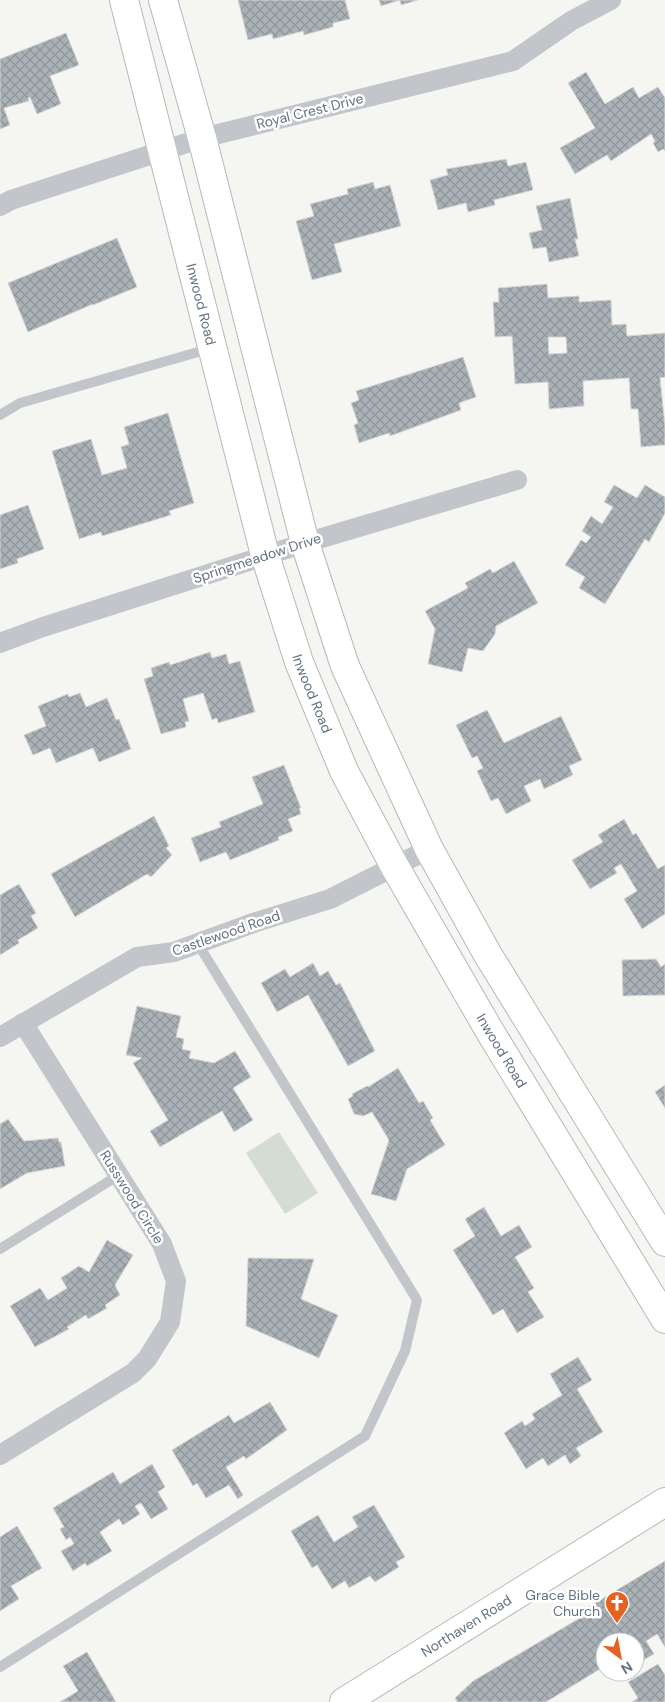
<svg xmlns="http://www.w3.org/2000/svg" width="665" height="1702" font-family="'DM Sans',sans-serif">
  <defs>
    <pattern id="building-cross-hatch" width="8" height="8" patternUnits="userSpaceOnUse" patternTransform="scale(1.25)"><rect width="8" height="8" fill="#aab2b8"/><path d="M0 0l8 8M0 8l8-8" fill="none" stroke="#8e959b"/></pattern>
  </defs>
  <rect width="100%" height="100%" fill="#f5f5f1"/>
  <path fill="#d5dcd2" d="M279,1132L318,1193L285,1214L246,1153Z"/>
  <g fill="url(#building-cross-hatch)" stroke="#d6d6d4" fill-rule="evenodd">
    <path d="M238,0H345L350,19L333,23V27L304,35L303,31L273,39L272,34L248,40Z"/>
    <path d="M379,0H418L401,5L400,0L381,6Z"/>
    <path d="M66,33L79,65L50,76L61,104L37,114L30,97L28,98L29,101L4,108L10,125L0,129V59Z"/>
    <path d="M586,72L605,104L633,87L639,98L658,87L665,98V151L663,149L658,152L653,143L655,141L651,134L611,161L607,155L575,174L560,148L595,128L568,83Z"/>
    <path d="M506,159L508,166L526,162L533,190L494,200L495,205L468,212L466,203L438,210L430,180L448,175L446,169Z"/>
    <path d="M373,182L375,189L390,185L401,226L334,244L342,272L312,280L296,221L314,216L310,204L348,194L347,189Z"/>
    <path d="M570,198L578,239H575L579,256L549,262L546,247L533,249L529,233L542,230L536,206Z"/>
    <path d="M117,238L137,287L93,305V304L28,332L8,283Z"/>
    <path d="M547,284L548,298L579,296V302L611,300L612,325L626,324L627,336L665,333V377L660,378L665,426V445L641,447L638,409H631L629,378L583,381L584,406L549,409L548,382L515,384L512,336L495,337L493,302H499L498,288ZM548,337H566L567,353L549,354Z"/>
    <path d="M463,357L476,397L459,403L461,410L390,436L389,433L359,443L354,425L358,423L351,403L359,400L356,391Z"/>
    <path d="M168,413L194,503L169,511L171,515L102,536L101,532L79,539L52,451L91,439L102,475L127,468L121,447L129,444L124,427Z"/>
    <path d="M614,485L637,498L645,485L665,497V513L649,542L645,539L605,604L579,588L585,577L565,565L581,540L586,543L591,537L582,531L591,516L602,524L613,507L604,502Z"/>
    <path d="M28,505L44,549L17,559L18,563L0,569V515Z"/>
    <path d="M514,561L538,603L496,626L495,634L483,651L468,648L462,672L428,664L435,629L425,611L468,588L465,583L490,569L493,573Z"/>
    <path d="M210,652L212,658L226,654L229,664L240,661L255,712L218,723L217,718L212,720L203,693L183,699L189,721L185,722L186,727L161,734L144,679L153,676L151,668L169,662L170,665Z"/>
    <path d="M80,693L86,707L107,698L116,720L119,719L131,749L99,762L93,748L56,763L50,748L33,755L24,735L46,726L38,706L68,694L69,697Z"/>
    <path d="M487,710L504,743L561,716L582,760L569,766L573,775L544,789L540,779L524,786L531,801L506,814L498,798L491,801L477,771L483,768L477,756L472,758L456,725Z"/>
    <path d="M284,765L301,808H299L301,814L288,819L293,831L278,837L279,840L230,860L226,852L200,862L191,838L221,827L219,822L263,804L252,777Z"/>
    <path d="M154,816L169,846L166,848L172,855L151,877L147,874L75,917L51,874Z"/>
    <path d="M624,819L633,835L636,833L658,869L665,865V914L642,929L624,899L637,891L621,864L614,868L617,873L590,889L572,860L603,842L598,835Z"/>
    <path d="M19,884L36,913L31,916L38,928L18,940L19,943L0,955V895Z"/>
    <path d="M656,959L661,967L665,964V995L623,996L622,960Z"/>
    <path d="M313,963L320,976L328,971L336,985L340,983L375,1051L348,1066L308,995L277,1012L261,983L285,969L290,977Z"/>
    <path d="M137,1006L181,1016L176,1037L184,1039L182,1049L191,1051L189,1058L214,1063L235,1051L251,1077L233,1088L253,1120L234,1132L222,1111L160,1147L150,1131L168,1120L133,1063L142,1058L126,1055Z"/>
    <path d="M398,1068L419,1103L423,1101L433,1118L430,1120L445,1145L407,1169L396,1201L371,1194L389,1140L372,1112L363,1116L354,1114L348,1099L353,1096L352,1094L367,1086L368,1087Z"/>
    <path d="M665,1085V1108L655,1092Z"/>
    <path d="M8,1119L24,1141L58,1138L59,1142H61L65,1166L27,1173L0,1189V1124Z"/>
    <path d="M484,1207L501,1236L519,1225L532,1247L515,1257L534,1288L528,1292L544,1317L517,1333L503,1309L493,1315L453,1250L475,1236L465,1219Z"/>
    <path d="M107,1240L133,1255L115,1285L120,1295L105,1305L107,1308L88,1319L86,1315L67,1327L69,1329L35,1347L10,1306L40,1288L48,1300L67,1288L61,1278L79,1266L89,1272Z"/>
    <path d="M248,1258L314,1259L301,1299L338,1315L319,1358L246,1326Z"/>
    <path d="M578,1357L592,1380L577,1389L603,1432L576,1448L581,1456L570,1464L565,1455L548,1466L543,1458L526,1469L504,1433L522,1421L525,1426L535,1419L532,1414L562,1395L550,1374Z"/>
    <path d="M270,1402L287,1430L246,1459L244,1456L226,1467L243,1495L238,1499L229,1485L206,1498L197,1483L193,1486L172,1450L229,1415L234,1423Z"/>
    <path d="M152,1464L165,1487L158,1492L168,1509L151,1519L141,1503L135,1506L140,1514L123,1525L119,1519L100,1532L112,1551L87,1566L85,1563L73,1571L61,1551L74,1544L70,1537L66,1540L60,1529L64,1527L53,1508L113,1472L120,1484Z"/>
    <path d="M374,1505L405,1557L396,1562L399,1567L375,1582L370,1576L349,1588L345,1581L332,1589L317,1565L312,1568L291,1531L318,1515L334,1542L358,1527L352,1517Z"/>
    <path d="M17,1526L42,1568L11,1586L19,1599L0,1611V1537Z"/>
    <path d="M665,1561V1647L657,1634L646,1641L654,1654L635,1665V1642H605V1666L546,1702H457L455,1698L473,1681L585,1615L582,1611Z"/>
    <path d="M87,1652L116,1702H60L78,1691L63,1666Z"/>
    <path d="M658,1664L665,1675V1702H632L638,1698L628,1682Z"/>
  </g>
  <g fill="none" stroke-linecap="round" stroke-linejoin="round">
    <g stroke="#b4b9be" stroke-width="30">
      <g id="secondary">
        <path id="s1" d="M124,0L265,555L299,662L344,771L395,867L489,1030L665,1319"/>
        <path d="M163,0L202,138L305,543L345,666L429,849L488,955L665,1242"/>
        <path id="s2" d="M344,1702L665,1502"/>
      </g>
    </g>
    <g stroke="#c2c5c9" stroke-width="10">
      <path d="M0,415L20,403L212,348"/>
      <path d="M0,1249L119,1175"/>
      <path d="M0,1667L365,1436L405,1351L417,1300L198,944"/>
    </g>
    <g stroke="#c2c5c9" stroke-width="20">
      <path d="M0,206L11,200L202,138L513,61L571,21L611,0"/>
      <path d="M0,643L43,627L305,543L517,480"/>
      <path d="M0,1037L137,957L174,952L256,922L330,899L429,849"/>
      <path d="M0,1455L133,1373L147,1359L170,1322L176,1281L162,1244L23,1023"/>
    </g>
    <use href="#secondary" stroke="#fff" stroke-width="28"/>
  </g>
  <defs>
    <g id="church-pin" transform="scale(1.25)"><path d="M0 17L-7.5 6A9.5 9.5 0 1 1 7.5 6Z" fill="#e66020" stroke="#fff"/><path d="M-1.2-6h2.4v3.5h3.3v2.4h-3.3V6h-2.4V-.1h-3.3v-2.4h3.3Z" fill="#fff"/></g>
  </defs>
  <g fill-rule="evenodd">
    <use href="#church-pin" x="617" y="1603"/>
  </g>
  <g text-anchor="middle" dominant-baseline="central" stroke-width="5" stroke-linejoin="round" paint-order="stroke">
    <g font-size="14" fill="#637283" stroke="#fff">
      <text transform="translate(310 111) rotate(-14)">Royal Crest Drive</text>
      <text stroke="none"><textPath href="#s1" startOffset="314">Inwood Road</textPath></text>
      <text transform="translate(257 558) rotate(-18)">Springmeadow Drive</text>
      <text stroke="none"><textPath href="#s1" startOffset="719">Inwood Road</textPath></text>
      <text transform="translate(226 933) rotate(-19)">Castlewood Road</text>
      <text stroke="none"><textPath href="#s1" startOffset="1124">Inwood Road</textPath></text>
      <text transform="translate(132 1197) rotate(58)">Russwood Circle</text>
      <text stroke="none"><textPath href="#s2" startOffset="144">Northaven Road</textPath></text>
    </g>
    <g font-size="14" fill="#637283" stroke="#fff" text-anchor="end">
      <text x="600" y="1595">Grace Bible<tspan x="600" dy="16">Church</tspan></text>
    </g>
  </g>
  <g transform="translate(620 1657) rotate(148)"><circle r="24" fill="#ffffff" stroke="#c1c7cd"/>
  <path d="M0-4L9 19L0 12L-9 19Z" fill="#e66020"/>
  <text y="-8" font-size="14" font-weight="bold" text-anchor="middle" fill="#637283">N</text>
  </g>
</svg>
